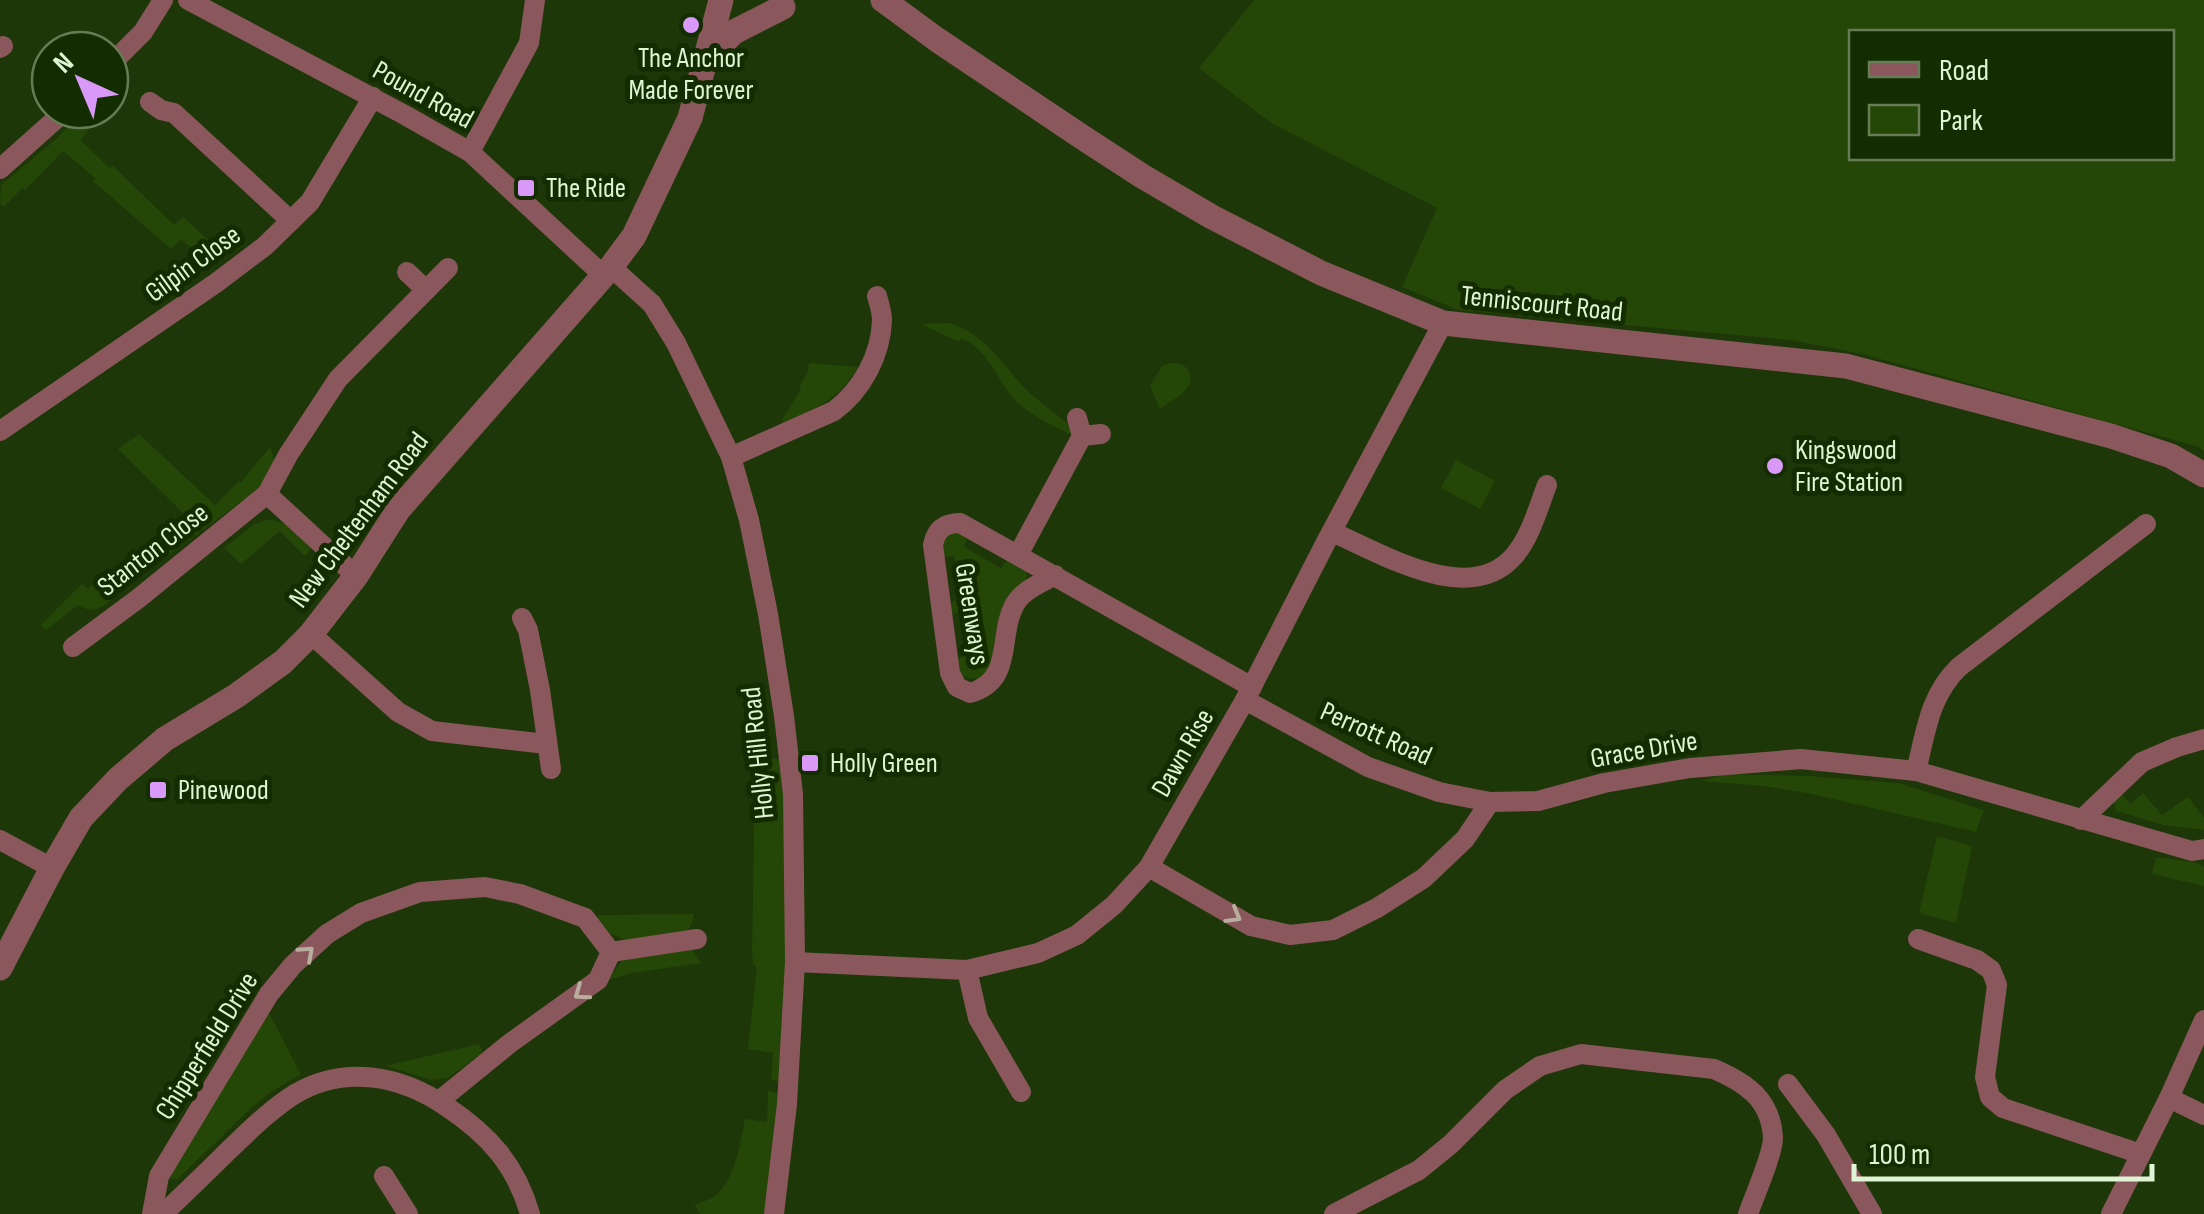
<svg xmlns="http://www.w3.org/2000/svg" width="2204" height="1214" font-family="'Sofia Sans Condensed',sans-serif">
  <rect width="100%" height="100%" fill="#1d3709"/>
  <g fill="#244606" fill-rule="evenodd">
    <path d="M1254,0H2204V451L2199,447L1862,354L1790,340L1458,310L1402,287L1437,208L1271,123L1199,68ZM1852,32H2172V158H1852Z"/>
    <path d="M85,110H104L80,140L110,168L113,166L174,225L183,217L227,257L211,265L181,239L171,249L93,181L95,178L63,151L25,190L22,188L4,207L0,204L1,185L55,140Z"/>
    <path d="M950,323C992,339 998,361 1027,390C1040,403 1056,413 1070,426L1071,435C1052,425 1029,415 1015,400C996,379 989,350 961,338L959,342L921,324Z"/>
    <path d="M809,363L858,367C837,403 818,406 782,424L783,418L801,389L799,387L808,372Z"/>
    <path d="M1170,363C1178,363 1187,364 1190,374C1196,388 1170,402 1160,409L1150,386L1162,366Z"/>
    <path d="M139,434L215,505L239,481L241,482L270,447L275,462L263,486L138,577L131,574L151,553L154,555L165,544L164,542L187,517L118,449Z"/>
    <path d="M1456,460L1495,481L1480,509L1441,488Z"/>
    <path d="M270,519L288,525L311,549L305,556L280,531L241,564L224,548L254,524Z"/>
    <path d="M952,530L969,534L964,547L1001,568L1009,557L1026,570L1027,575C1023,592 996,663 985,674C978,681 971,679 962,676L955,659L970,655L963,611L949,615L948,603L962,598L954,556L941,558L942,538Z"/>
    <path d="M105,574L116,585L118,591C107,606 95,616 78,605L46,630L41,625L82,584L88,589Z"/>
    <path d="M772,759H783L786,978L779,1081L771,1080L773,1053L748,1049L757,968L753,964L752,951L755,773Z"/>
    <path d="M1726,774L1809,776L1898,783L1984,810L1976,832L1807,793L1765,786L1702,781Z"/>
    <path d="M2118,790L2130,804L2143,793L2162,815L2188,797L2204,818V830L2163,825L2116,811L2113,800Z"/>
    <path d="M1937,836L1972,846L1956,923L1919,913Z"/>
    <path d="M2156,857L2194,862L2204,867V886L2152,874Z"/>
    <path d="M694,914L692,924L687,931L625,940L611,934L595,919L600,915Z"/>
    <path d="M692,949L701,963L631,973L608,980L623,959Z"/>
    <path d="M268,1011L301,1074L268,1094L250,1109L177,1180L169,1178Z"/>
    <path d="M479,1044L483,1052L448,1078L432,1080L385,1066Z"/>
    <path d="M768,1091L778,1093L766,1214H701L694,1205C701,1202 711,1200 716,1195C736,1177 740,1143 745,1119L767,1122Z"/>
  </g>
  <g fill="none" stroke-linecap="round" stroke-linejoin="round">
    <g stroke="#8a585c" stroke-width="20">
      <path d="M188,0L403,114L470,152L604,276"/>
      <path d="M0,48L3,46"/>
      <path d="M110,65L143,32L163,0"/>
      <path d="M150,102L161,110L174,113L291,221"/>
      <path d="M470,152L529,43L535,0"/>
      <path d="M0,169L66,110"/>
      <path d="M611,267L652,304L676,343L731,457L749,520L768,614L784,716L793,794L795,962L787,1104L774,1214"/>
      <path d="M407,272L426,290"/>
      <path d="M1077,418L1082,436L1101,434"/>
      <path d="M0,431L216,283L265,246L310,202L373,97"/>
      <path d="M731,457L834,411C862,390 881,355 882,320C882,312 879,303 877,296"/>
      <path d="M267,494L356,576"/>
      <path d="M1332,532C1381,553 1469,608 1514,556C1531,536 1538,508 1547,485"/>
      <path d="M1018,555L1082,436"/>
      <path d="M1055,575C1041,583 1023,590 1015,604C997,636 1015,680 970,693L957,687L950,673L933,545C936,530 944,523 960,523L1252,687"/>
      <path d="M522,618L528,630L540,690L551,769"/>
      <path d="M311,634L398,712L432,731L546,744"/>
      <path d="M73,647L139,598L267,494L288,455L338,379L448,268"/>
      <path d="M1245,700L1368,767L1439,792L1490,802L1538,801L1604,783L1690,768L1801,759L1916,771L2192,851L2204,849"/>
      <path d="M1916,771C1926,732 1929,696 1959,667L2146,524"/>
      <path d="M2081,820L2142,762L2177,747L2204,739"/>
      <path d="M0,840L52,868"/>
      <path d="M1149,867L1251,926L1290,935L1333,930L1377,908L1424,878L1465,839L1490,802"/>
      <path d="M1918,939L1977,960L1991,970L1997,985L1985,1077L1990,1097L2003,1108L2141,1154"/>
      <path d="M611,952L697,939"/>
      <path d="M795,962L967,970L1038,953L1077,935L1114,905L1149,867L1245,700L1326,542L1443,323"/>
      <path d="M967,970L978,1018L1021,1092"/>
      <path d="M1788,1084L1826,1135L1872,1214"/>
      <path d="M2169,1098L2204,1115"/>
      <path d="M384,1176L408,1214"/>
      <path d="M152,1214L159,1176L269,994L293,965L327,934L361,913L420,892L485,887L520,894L585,918L611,952L598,980L509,1044L439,1101"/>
      <path d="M163,1214C186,1192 208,1171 230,1149C250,1130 271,1109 295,1094C345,1064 402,1076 447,1107C489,1135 516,1165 530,1214"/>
      <path d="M1334,1214L1419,1170L1451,1144L1505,1090L1540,1066L1581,1054L1714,1069C1746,1083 1771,1099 1773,1138C1773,1154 1754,1197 1748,1214"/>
      <path d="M2111,1214L2169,1098L2204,1020"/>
    </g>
    <g stroke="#8a585c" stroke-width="25">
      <path d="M883,0L936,39L1082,137L1142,176L1212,217L1321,273L1443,323L1846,366L2111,436L2171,456L2204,475"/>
      <path d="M709,57L734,32L783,7"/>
      <path d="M0,968L52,868L81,818L118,779L165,739L236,696L283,662L311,634L356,576L398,510L611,267L634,236L690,118L721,0"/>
    </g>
  </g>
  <defs><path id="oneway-chevron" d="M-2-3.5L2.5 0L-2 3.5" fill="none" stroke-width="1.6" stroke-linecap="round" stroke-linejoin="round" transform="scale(2.5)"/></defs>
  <g stroke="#b9ae9e">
    <use href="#oneway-chevron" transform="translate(1234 916) rotate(30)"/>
    <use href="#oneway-chevron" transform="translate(307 953) rotate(-42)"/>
    <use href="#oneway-chevron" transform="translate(581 993) rotate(144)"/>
  </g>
  <g fill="#d99af7" stroke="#132c00" stroke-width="4">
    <circle cx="691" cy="25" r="10"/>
    <rect x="516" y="178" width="20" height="20" rx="5"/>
    <circle cx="1775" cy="466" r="10"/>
    <rect x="800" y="753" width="20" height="20" rx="5"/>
    <rect x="148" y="780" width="20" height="20" rx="5"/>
  </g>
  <g text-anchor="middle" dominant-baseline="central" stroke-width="10" stroke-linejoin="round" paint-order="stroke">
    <g font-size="28" fill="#dff4d4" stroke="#132c00" text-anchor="start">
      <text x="691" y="58" text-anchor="middle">The Anchor<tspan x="691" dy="32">Made Forever</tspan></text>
      <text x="546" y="188">The Ride</text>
      <text x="1795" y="450">Kingswood<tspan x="1795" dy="32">Fire Station</tspan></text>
      <text x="830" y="763">Holly Green</text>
      <text x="178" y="790">Pinewood</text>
    </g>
    <g font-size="28" fill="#dff4d4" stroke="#132c00">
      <text transform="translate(423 95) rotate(29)">Pound Road</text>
      <text transform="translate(193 264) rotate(-36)">Gilpin Close</text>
      <text transform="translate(1542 304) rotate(6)">Tenniscourt Road</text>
      <text transform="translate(359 520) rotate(-53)">New Cheltenham Road</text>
      <text transform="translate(153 550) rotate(-38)">Stanton Close</text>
      <text transform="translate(972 614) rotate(81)">Greenways</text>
      <text transform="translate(1376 734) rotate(24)">Perrott Road</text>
      <text transform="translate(1644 750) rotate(-10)">Grace Drive</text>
      <text transform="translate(758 753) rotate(-96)">Holly Hill Road</text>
      <text transform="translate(1183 753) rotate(-60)">Dawn Rise</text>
      <text transform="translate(207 1046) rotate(-58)">Chipperfield Drive</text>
    </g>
  </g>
  <rect x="1849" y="30" width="325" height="130" fill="#132c00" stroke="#657c55" stroke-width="2.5"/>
  <rect x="1869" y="62" width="50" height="15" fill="#8a585c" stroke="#657c55" stroke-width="2.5"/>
  <text x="1939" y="80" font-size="30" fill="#dff4d4">Road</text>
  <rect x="1869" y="105" width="50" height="30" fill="#244606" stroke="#657c55" stroke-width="2.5"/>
  <text x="1939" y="130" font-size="30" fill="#dff4d4">Park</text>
  <g transform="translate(80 80) rotate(316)"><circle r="48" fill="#132c00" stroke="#657c55" stroke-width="2.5"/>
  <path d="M0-8L18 38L0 25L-18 38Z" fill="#d99af7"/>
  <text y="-15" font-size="28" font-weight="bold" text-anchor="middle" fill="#dff4d4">N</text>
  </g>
  <path d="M1854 1164v15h298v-15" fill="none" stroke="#dff4d4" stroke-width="5"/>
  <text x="1869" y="1164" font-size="30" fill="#dff4d4" stroke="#132c00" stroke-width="8" paint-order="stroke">100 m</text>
</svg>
